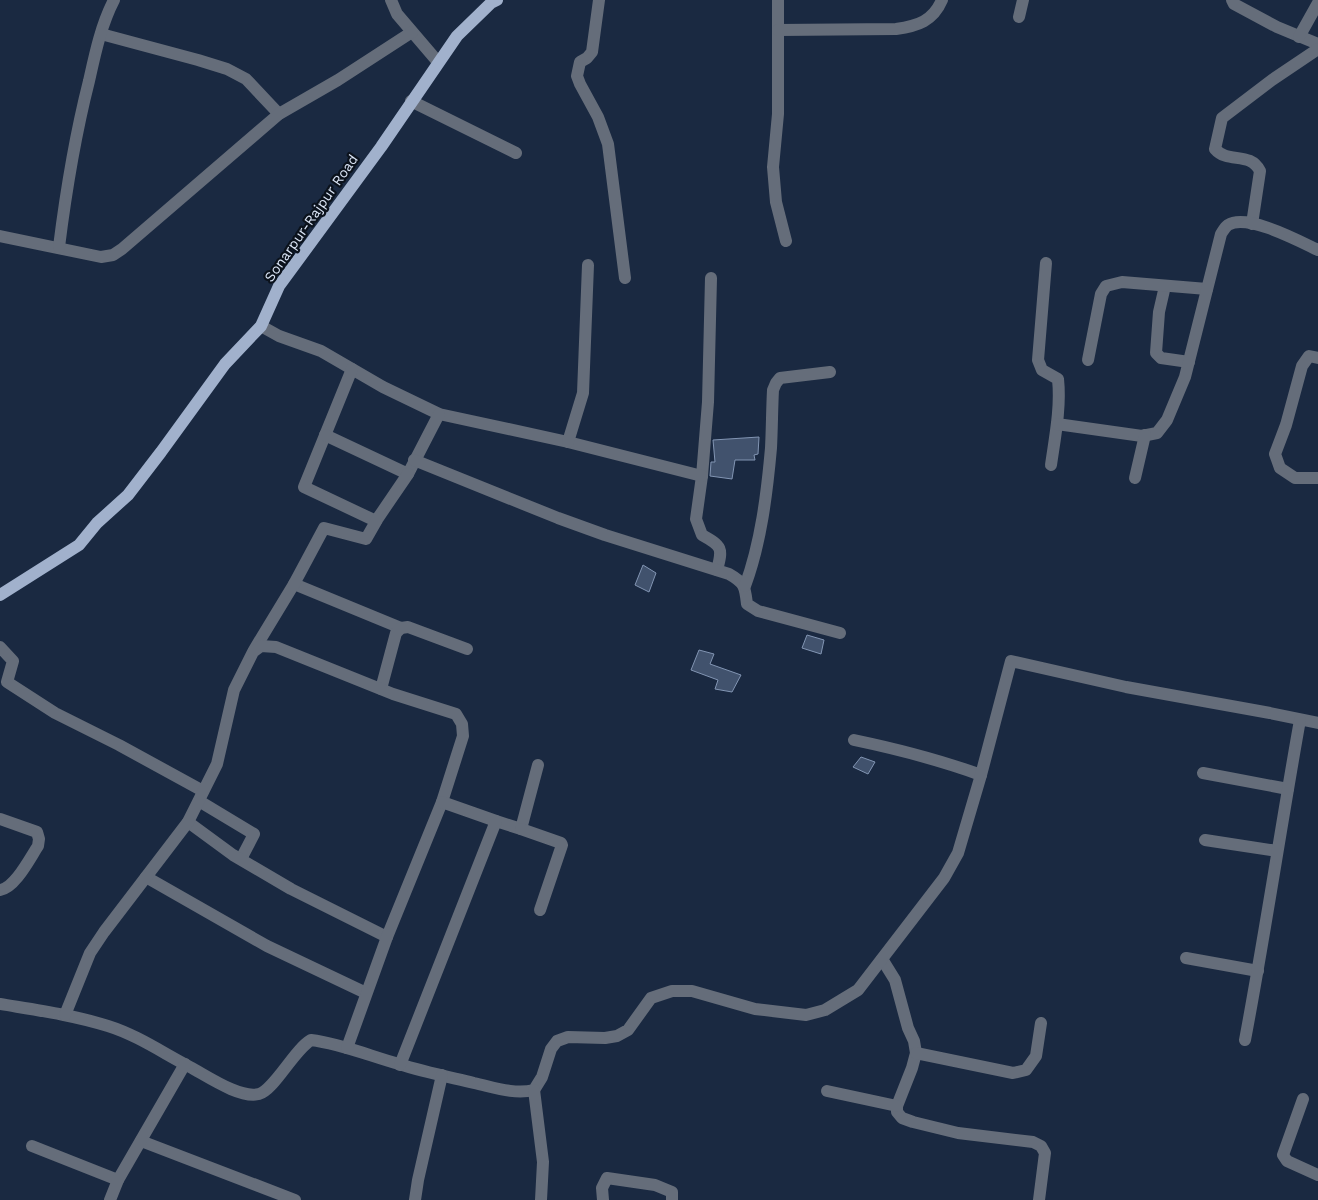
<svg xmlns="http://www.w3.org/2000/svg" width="1318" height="1200" font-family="'Work Sans',sans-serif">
  <rect width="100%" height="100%" fill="#1a2941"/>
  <g fill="#41526d" stroke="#8295b3">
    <path d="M759,437L758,454L754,455L755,460H735L732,479L710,476L711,462H715L713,440Z"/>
    <path d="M643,565L656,573L649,592L635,585Z"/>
    <path d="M807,635L824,640L821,654L802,648Z"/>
    <path d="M699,650L714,654L710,664L741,675L732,692L715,689L718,680L691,670Z"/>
    <path d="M861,757L875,762L868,774L853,767Z"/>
  </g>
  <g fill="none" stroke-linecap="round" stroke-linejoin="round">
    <g stroke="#656d7a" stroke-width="12">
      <path d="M391,0L397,14L438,62"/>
      <path d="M599,0L592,52L587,58L580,62L577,76L580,84L598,117L608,144L625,278"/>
      <path d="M778,0V114L773,167L776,202L786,241"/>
      <path d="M1232,0L1234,4L1277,27L1318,44"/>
      <path d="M1019,17L1023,0"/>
      <path d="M778,30L896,29C918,26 933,21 942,0"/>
      <path d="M101,34L198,60L227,69L246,79L279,114"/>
      <path d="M1299,37L1318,3"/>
      <path d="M411,101L516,153"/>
      <path d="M1252,224L1260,171C1250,151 1228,164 1215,149L1222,118L1272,80L1318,49"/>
      <path d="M0,236L101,257L113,255L122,249L279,114L338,80L412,32"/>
      <path d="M59,247C66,191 75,136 89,81C95,54 101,25 114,0"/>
      <path d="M1046,263L1038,360L1042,370L1058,379C1061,407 1055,437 1051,465"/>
      <path d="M711,278L708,402L702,476L696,519L702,535C722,546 723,548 717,570"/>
      <path d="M1165,286L1159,312L1156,353L1161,358L1189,362"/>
      <path d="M261,326L279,336L321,351L383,387L439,414L568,442L702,476"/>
      <path d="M1318,358L1309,356L1302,366L1286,425L1275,454L1280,468L1295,478H1318"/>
      <path d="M1088,360L1101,294L1106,286L1122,282L1207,289"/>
      <path d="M352,369L304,487L376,521"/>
      <path d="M1057,424L1142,436L1157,433L1167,420L1185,377L1221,234C1223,231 1225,227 1228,225C1247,213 1299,241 1318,250"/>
      <path d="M325,435L408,474L439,414"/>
      <path d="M568,442L583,393L588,265"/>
      <path d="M414,460L558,518L605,535L729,574C745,583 745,587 747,604L758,611L840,633"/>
      <path d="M1135,478L1145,435"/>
      <path d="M294,584L401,628"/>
      <path d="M745,586C761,543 767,493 771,448C772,428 772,409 773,390L776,383L780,378L830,372"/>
      <path d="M0,647L13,661L7,682L55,713L119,745L203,791"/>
      <path d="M254,650L294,584L324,528L366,539L378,518L408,474"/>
      <path d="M381,689L396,633L401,628L408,627L467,649"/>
      <path d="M854,740C897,749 940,760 981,775"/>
      <path d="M1203,773L1288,789"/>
      <path d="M199,801L254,834L241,859"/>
      <path d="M0,819L37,832L39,839L38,846C30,858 15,888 0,890"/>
      <path d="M496,821L521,829L538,765"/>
      <path d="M188,822L233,855L291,889L387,937"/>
      <path d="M521,829L561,843L562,845L540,910"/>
      <path d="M1205,840L1277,851"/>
      <path d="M146,877L267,946L366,993"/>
      <path d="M1186,958L1258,971"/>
      <path d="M882,959L895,980L908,1028L914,1041L916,1053L912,1068L897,1106V1112L902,1118L913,1122L958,1133L1033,1142L1041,1146L1045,1153L1039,1200"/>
      <path d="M0,1004C36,1010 73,1015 108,1026C137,1035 163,1053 190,1067C207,1076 240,1099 259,1094C274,1090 294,1050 311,1040C342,1044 370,1056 399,1064C424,1072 449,1077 474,1083C493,1087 514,1095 534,1090L542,1077L551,1049L557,1041L568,1037L605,1038L617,1036L628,1030L651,998L672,991H692L755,1009L806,1015L825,1010L858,990L944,878L958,853L981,775L1011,661L1126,687L1270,713L1318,723"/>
      <path d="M65,1015L90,953L104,932L188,822L217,764L234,690L253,652L261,646L276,647L393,694L456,714L462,724L463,736L442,802L387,937L347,1048"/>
      <path d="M1245,1040C1265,934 1281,826 1300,720"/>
      <path d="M916,1053L1013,1073L1026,1070L1036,1056L1041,1023"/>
      <path d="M400,1065L496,821L442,802"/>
      <path d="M534,1090L543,1162L541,1200"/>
      <path d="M827,1091L897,1106"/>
      <path d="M1303,1099L1283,1155L1287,1161L1318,1175"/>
      <path d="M141,1141L295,1200"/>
      <path d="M32,1146L118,1180"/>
      <path d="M110,1200L118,1180L185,1064"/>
      <path d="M415,1200L418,1180L442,1075"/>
      <path d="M603,1200L602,1188L607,1178L655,1185L672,1192V1200"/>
    </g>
    <path stroke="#a1b1cc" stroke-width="12" d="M0,595L79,545L97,523L128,495L161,452L225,364L261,326L279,286L381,147L457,36L491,3L497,0"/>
  </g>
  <g text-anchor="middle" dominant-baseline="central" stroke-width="4.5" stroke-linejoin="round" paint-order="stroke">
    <g font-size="14" fill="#dbe5f6" stroke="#0b121c">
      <text transform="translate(311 218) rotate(-55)">Sonarpur-Rajpur Road</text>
    </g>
  </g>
</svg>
